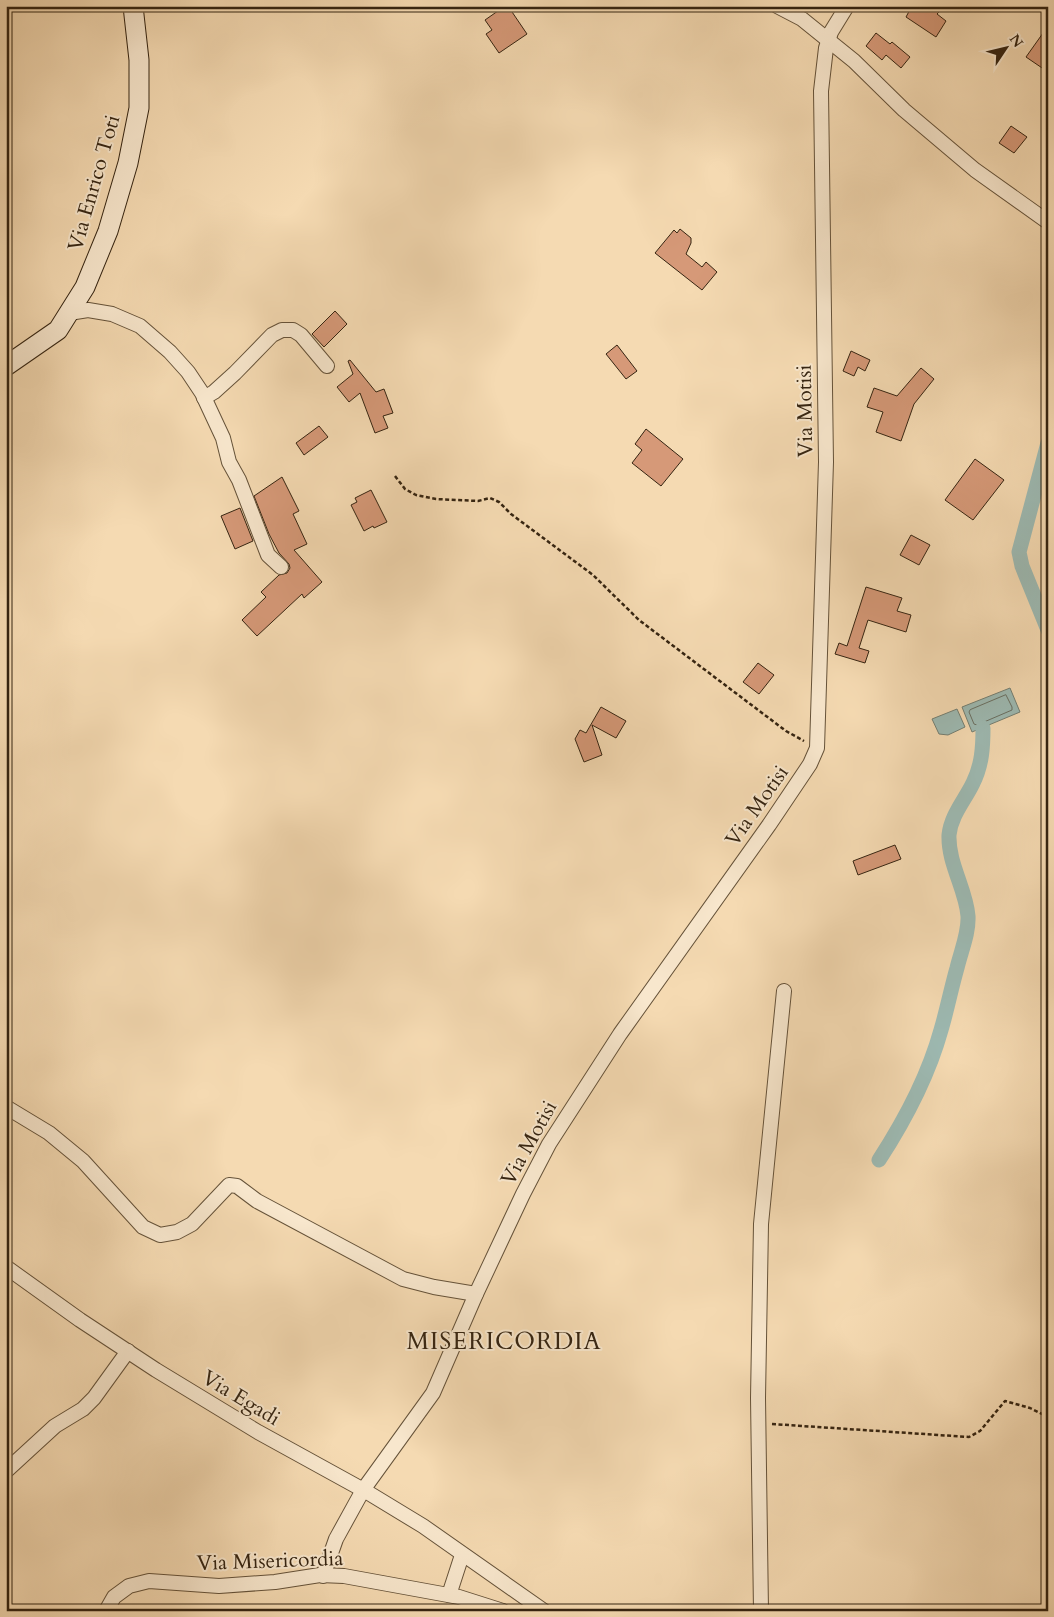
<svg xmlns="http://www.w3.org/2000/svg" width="1054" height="1617" font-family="Cardo,serif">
  <rect width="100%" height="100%" fill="#f5dab2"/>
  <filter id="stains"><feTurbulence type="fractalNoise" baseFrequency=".004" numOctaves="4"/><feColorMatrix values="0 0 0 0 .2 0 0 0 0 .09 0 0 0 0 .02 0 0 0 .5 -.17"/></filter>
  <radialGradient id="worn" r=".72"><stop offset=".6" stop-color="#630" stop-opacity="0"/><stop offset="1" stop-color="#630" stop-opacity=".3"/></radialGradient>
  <g fill="#9dbab3" stroke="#737e72">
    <path d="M1010,688L1020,712L972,732L962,707Z"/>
    <path d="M957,709L965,727L948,735L939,734L932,719Z"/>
  </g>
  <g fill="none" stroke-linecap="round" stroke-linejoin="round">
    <path stroke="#696f62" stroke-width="1" d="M1006,695L1012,707V710L977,725L974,724L969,712L970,710Z"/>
    <g stroke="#9dbab3" stroke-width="15">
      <path d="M1048,443L1019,552L1022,566L1048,630"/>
      <path d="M879,1160C905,1120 928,1077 941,1030C947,1010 951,989 957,968C961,951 969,933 968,916C966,889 948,864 949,835C951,815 965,800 973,783C982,765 983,747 983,728"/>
    </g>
  </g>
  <g fill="#d69978" stroke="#352411">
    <path d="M505,6H508L527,34L499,53L486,34L492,30L485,20Z"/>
    <path d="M912,6H930L939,12L937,14L946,21L936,37L906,17Z"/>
    <path d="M1048,26V72L1026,57Z"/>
    <path d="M876,33L890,44L892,42L910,57L901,68L886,55L882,60L866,46Z"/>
    <path d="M1011,126L1027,137L1014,153L999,143Z"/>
    <path d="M680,229L691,238V243L686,254L702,267L706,262L717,272L702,290L655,253L674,230L677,233Z"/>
    <path d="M335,311L347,324L324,347L312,334Z"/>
    <path d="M617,345L637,371L626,379L606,354Z"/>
    <path d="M851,351L870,360L865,371L858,367L854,376L843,371Z"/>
    <path d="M350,360L376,392L384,389L393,413L383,416L388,428L375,433L360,393L349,402L337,387L353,374L348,361Z"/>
    <path d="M921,368L934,379L914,404L901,441L876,432L883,412L867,407L874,388L897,396Z"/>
    <path d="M319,426L328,437L304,455L296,443Z"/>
    <path d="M646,429L683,459L661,486L632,463L642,450L635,444Z"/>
    <path d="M975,459L1004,480L973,520L945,500Z"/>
    <path d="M282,477L299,511L293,514L307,544L294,550L322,582L304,598L302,594L257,636L242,620L266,597L261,592L279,575L287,573L290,568L289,564L279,553L269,534L254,496Z"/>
    <path d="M371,490L387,522L374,528L373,526L364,531L351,505L357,502L355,498Z"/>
    <path d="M240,508L253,541L235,549L221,516Z"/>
    <path d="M911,535L930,545L919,565L900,555Z"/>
    <path d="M866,587L902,598L897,611L911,615L906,632L868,620L859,648L869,651L865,663L835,654L839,643L847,646Z"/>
    <path d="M758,663L774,675L759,694L743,682Z"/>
    <path d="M601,707L626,721L616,738L592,725L602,755L584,762L575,739L580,730L586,733Z"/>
    <path d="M895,845L901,859L858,875L853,861Z"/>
  </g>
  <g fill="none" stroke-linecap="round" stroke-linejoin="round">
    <g stroke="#655239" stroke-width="16">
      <g id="minor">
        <path d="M777,6L802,19L854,61L904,110L975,170L1048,222"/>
        <path d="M69,313L88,310L112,314L140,326L170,352L188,372L202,393L223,438L229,462L239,480L268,555L281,567"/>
        <path d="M204,398L214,392L235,373L272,335L282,330H293L301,335L327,366"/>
        <path d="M6,1107L49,1133L83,1161L143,1227L160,1235L177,1232L192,1224L229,1185L237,1186L257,1201L403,1279L434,1287L476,1294"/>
        <path d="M6,1267L80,1320L156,1370L258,1432L367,1492L423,1526L544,1611"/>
        <path d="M6,1471L55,1426L83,1409L94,1398L128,1351"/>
        <path d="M323,1576L336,1539L363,1490L433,1393L476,1294L523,1194L549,1144L620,1034L769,825L810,764L817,748L826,462L821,91L826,48L831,32L847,6"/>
        <path d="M449,1595L462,1555"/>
        <path d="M106,1611L114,1597L129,1586L149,1581L219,1586L275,1582L320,1575L344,1576L459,1597L503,1611"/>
        <path d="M761,1611L758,1398L761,1224L784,991"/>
      </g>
    </g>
    <g stroke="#352411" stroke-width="21">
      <path id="secondary" d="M6,366L58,330L85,287L108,231L128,163L139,108V60L133,6"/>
    </g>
    <g stroke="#352411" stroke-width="2.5" stroke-dasharray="4 2.5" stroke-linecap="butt">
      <path d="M395,476L405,489L416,495L436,499L478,501L490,498L499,502L511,514L593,575L639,620L786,731L804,741"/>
      <path d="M772,1424L969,1437L980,1431L1005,1401L1030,1408L1048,1417"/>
    </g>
    <use href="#minor" stroke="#f8e7cd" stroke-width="14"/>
    <use href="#secondary" stroke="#f8e7cd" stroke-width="19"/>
  </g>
  <g text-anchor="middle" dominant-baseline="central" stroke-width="4" stroke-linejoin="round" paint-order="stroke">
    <g font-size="21" fill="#352411" stroke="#f8e7cd">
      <text transform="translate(94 183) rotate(-74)">Via Enrico Toti</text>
      <text transform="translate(805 411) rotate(-91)">Via Motisi</text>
      <text transform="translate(757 806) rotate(-55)">Via Motisi</text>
      <text transform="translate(529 1143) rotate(-61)">Via Motisi</text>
      <text transform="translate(241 1398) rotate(31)">Via Egadi</text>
      <text transform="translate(270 1561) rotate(-2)">Via Misericordia</text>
    </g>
    <g font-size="24" letter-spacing="1" fill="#352411" stroke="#f8e7cd">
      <text x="504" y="1341">MISERICORDIA</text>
    </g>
  </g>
  <rect width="1054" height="1617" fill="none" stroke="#f5dab2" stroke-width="25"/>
  <rect x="8" y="8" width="1039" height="1602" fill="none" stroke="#352411" stroke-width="2.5"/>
  <rect x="12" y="12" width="1029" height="1592" fill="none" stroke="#352411"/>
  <g transform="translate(1006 48) rotate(55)" stroke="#f8e7cd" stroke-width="4" paint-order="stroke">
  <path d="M0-4L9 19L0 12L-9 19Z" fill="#352411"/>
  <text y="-8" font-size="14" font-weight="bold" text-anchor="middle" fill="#352411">N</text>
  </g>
  <rect width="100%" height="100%" filter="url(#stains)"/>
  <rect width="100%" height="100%" fill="url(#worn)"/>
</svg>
